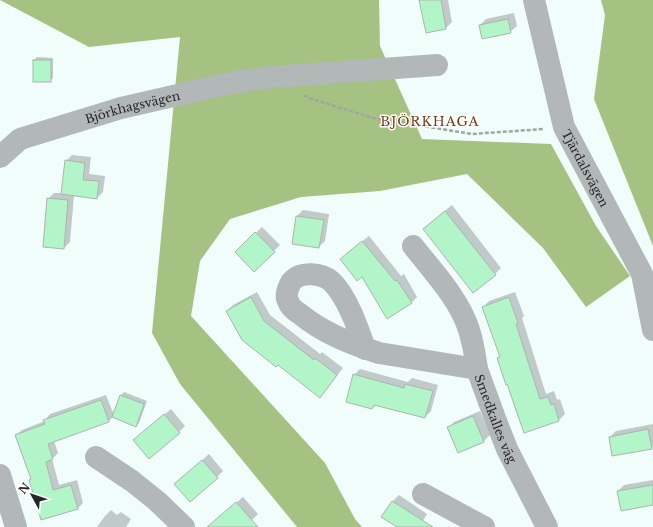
<svg xmlns="http://www.w3.org/2000/svg" width="653" height="527" font-family="'Libre Baskerville',serif">
  <rect width="100%" height="100%" fill="#f0fdfa"/>
  <g fill="#a5c282">
    <path d="M0,0H379L380,46L422,139L551,144L596,226L630,276L586,307L543,248L467,174L380,191L301,197L230,219L200,261L191,316L325,463L355,519L362,527H297L180,384L152,333L180,37L89,47Z"/>
    <path d="M601,0H653V246L594,99L605,15Z"/>
  </g>
  <g fill="#0003">
    <path d="M420,0H448L452,22L446,28Z"/>
    <path d="M514,13L517,26L510,32L480,25L486,19Z"/>
    <path d="M37,57L53,58V78L50,81L34,60Z"/>
    <path d="M72,155L91,157L89,174L105,176L103,192L97,198L74,195L70,242L64,248L48,199L54,193H62L66,161Z"/>
    <path d="M452,205L501,268L495,274L474,291L424,229L430,223Z"/>
    <path d="M303,210L329,214L325,241L319,247L293,243L297,216Z"/>
    <path d="M262,227L280,245L254,271L236,252Z"/>
    <path d="M369,236L401,276L404,274L417,297L411,303L347,253Z"/>
    <path d="M257,292L270,315L320,354L322,352L343,368L326,390L320,396L227,311L233,305Z"/>
    <path d="M515,292L524,316L522,318L546,394L554,391L557,400L560,399L565,414L559,420L498,359L500,356L483,307L489,301Z"/>
    <path d="M360,369L408,382L412,378L438,385L431,411L425,417L376,405L372,408L354,375Z"/>
    <path d="M124,392L147,401L139,423L136,426L113,417L108,422L54,441L58,453L52,459L59,485L77,480L83,503L78,508L30,480L31,479L16,435L22,430L45,421V420L50,414L106,395L114,415L121,395Z"/>
    <path d="M171,409L185,426L179,432L141,434Z"/>
    <path d="M480,411L490,435L484,441L448,428L454,422Z"/>
    <path d="M653,424V447L652,448L610,437L616,431Z"/>
    <path d="M209,454L223,471L217,477L182,478Z"/>
    <path d="M653,480V504L618,491L624,485Z"/>
    <path d="M399,495L427,514L419,527H399L383,517L393,501Z"/>
    <path d="M243,497L258,514L252,520L244,527H210L216,520Z"/>
    <path d="M111,510L117,515L121,512L131,519L126,527H97L105,516Z"/>
  </g>
  <g fill="#b1f5c8" stroke="#acb5ae">
    <path d="M419,0H441L446,29L426,33Z"/>
    <path d="M508,19L511,33L482,39L479,25Z"/>
    <rect x="33" y="60" width="18" height="22"/>
    <path d="M65,160L85,163L83,180L99,181L97,199L61,194Z"/>
    <path d="M47,198L68,200L64,249L43,247Z"/>
    <path d="M445,211L496,275L473,293L423,229Z"/>
    <path d="M296,216L324,220L319,248L292,244Z"/>
    <path d="M255,232L275,252L254,272L235,252Z"/>
    <path d="M362,241L395,281L397,280L412,303L387,319L362,277L357,281L340,259Z"/>
    <path d="M251,297L264,321L314,360L315,358L337,375L320,398L278,365L276,367L242,340L226,311Z"/>
    <path d="M509,297L518,323L516,324L540,399L548,397L551,405L554,404L559,421L524,433L507,384L506,385L497,358L500,357L482,307Z"/>
    <path d="M353,374L404,388L405,384L433,391L425,418L374,405L372,409L346,402Z"/>
    <path d="M120,395L144,404L136,427L112,417Z"/>
    <path d="M101,400L109,422L48,444L53,459L46,462L53,490L71,485L78,509L41,520L29,480L31,479L15,435L45,424L43,420Z"/>
    <path d="M164,414L180,433L149,459L133,440Z"/>
    <path d="M473,416L484,442L458,453L447,427Z"/>
    <path d="M648,429L652,449L612,456L609,437Z"/>
    <path d="M202,460L218,478L190,502L174,484Z"/>
    <path d="M653,485V505L621,511L617,491Z"/>
    <path d="M392,501L433,527H397L381,517Z"/>
    <path d="M236,502L258,527H207Z"/>
  </g>
  <g fill="none" stroke-linecap="round" stroke-linejoin="round">
    <path stroke="#9da7a4" stroke-width="2.5" stroke-dasharray="4 2" stroke-linecap="butt" d="M304,95L309,98L373,118L472,134L544,129"/>
    <g stroke="#b2b7b8" stroke-width="22">
      <path id="s1" d="M534,0L564,127L642,274L653,330"/>
      <path id="s2" d="M0,157L20,139L121,108L230,83L273,77L437,65"/>
      <path d="M413,246C432,270 460,300 469,330C473,342 475,355 477,369"/>
      <path id="s3" d="M365,349C358,328 347,296 331,281C321,273 301,271 292,281C290,283 289,287 288,289C287,292 286,298 288,301C290,307 295,311 300,314C323,333 351,344 379,353L477,369L496,421L507,449L547,527"/>
      <path d="M96,457L132,481L157,501L184,527"/>
      <path d="M0,475L16,527"/>
      <path d="M423,494L484,527"/>
    </g>
  </g>
  <g text-anchor="middle" dominant-baseline="central" stroke-width="3" stroke-linejoin="round" paint-order="stroke">
    <g font-size="12" fill="#232726" stroke="#fff">
      <text stroke="none"><textPath href="#s2" startOffset="144">Björkhagsvägen</textPath></text>
      <text stroke="none"><textPath href="#s1" startOffset="177">Tjärdalsvägen</textPath></text>
      <text stroke="none"><textPath href="#s3" startOffset="399">Smedkalles väg</textPath></text>
    </g>
    <g font-size="13" letter-spacing="1" fill="#793b13" stroke="#fff">
      <text x="430" y="121">BJÖRKHAGA</text>
    </g>
  </g>
  <g transform="translate(32 495) rotate(310)" stroke="#ffffff" stroke-width="3" paint-order="stroke">
  <path d="M0-3L7 15L0 10L-7 15Z" fill="#232726"/>
  <text y="-6" font-size="11" font-weight="bold" text-anchor="middle" fill="#232726">N</text>
  </g>
</svg>
